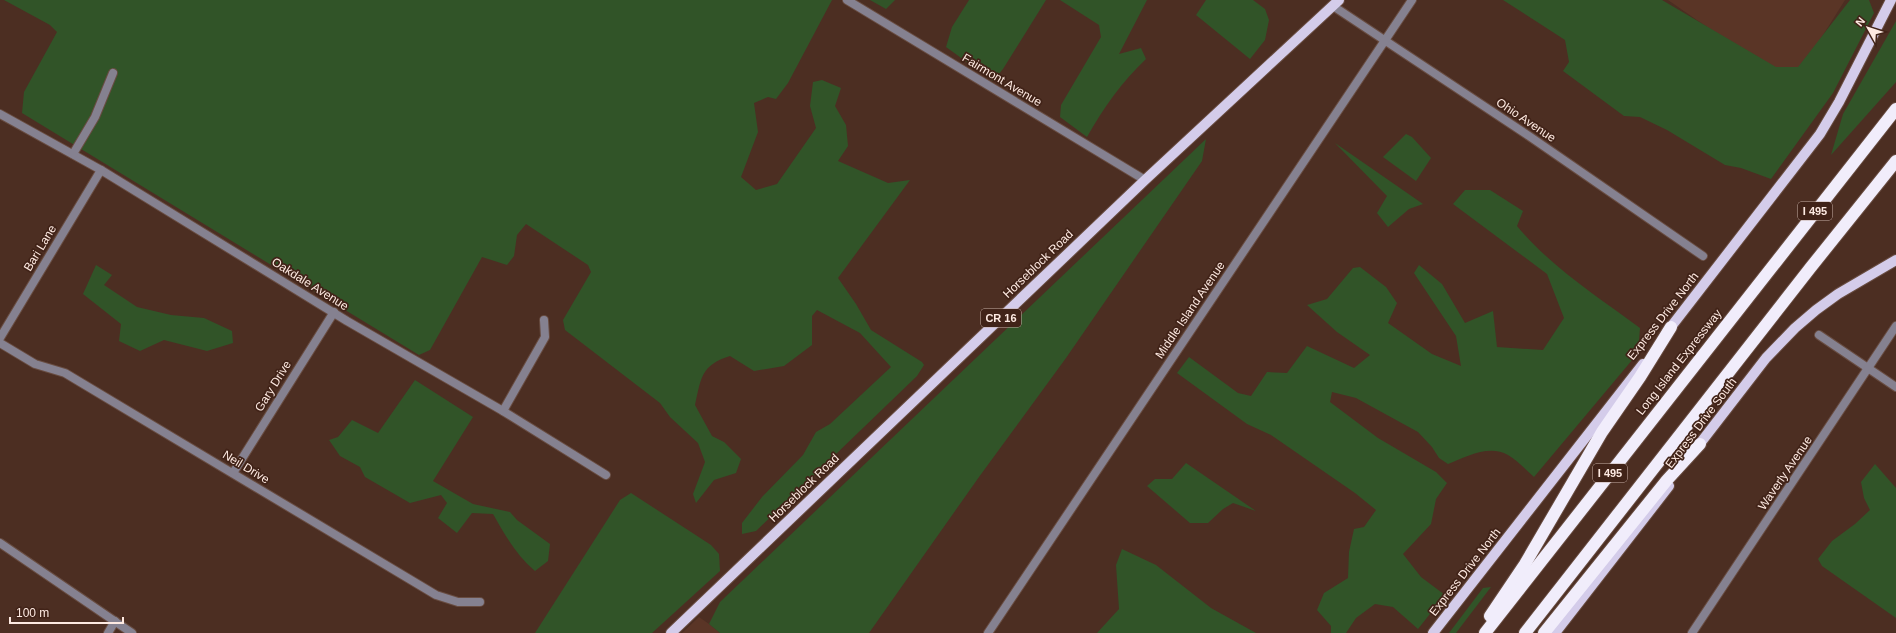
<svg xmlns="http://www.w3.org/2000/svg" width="1896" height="633" font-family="Helvetica,sans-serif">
  <rect width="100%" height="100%" fill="#4c2e22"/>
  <g fill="#5a3526">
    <path d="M1668,0H1845L1801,70L1772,72Z"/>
    <path d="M699,617L709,624L720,633H682Z"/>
  </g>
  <g fill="#315428">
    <path d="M4,0H832L788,83L776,99L768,97L754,103L758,132L741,177L756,190L777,184L816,128L810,106L813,82L822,80L841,88L835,106L846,125L848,146L838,161L888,183L910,180L838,278L856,304L871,330L922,362L924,365L917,376L756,531L742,534V523L762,497L803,455L816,432L830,424L891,367L860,333L817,310L812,316V345L784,366L754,371L730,356C701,365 701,378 695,405L712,436L724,442L741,459L736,473L714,480L696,503L693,494L705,462L698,443L670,417L660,403L565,330L563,320L591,272L588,265L526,224L517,235L514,256L507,265L482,257L430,350L419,355L22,113L24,92L57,32L50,25Z"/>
    <path d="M870,0H895L886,9Z"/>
    <path d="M969,0H1046L1003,69L993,81L946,47L952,27Z"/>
    <path d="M1060,0H1147L1119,54L1141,48L1146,59C1121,83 1104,107 1087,137L1060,117L1061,105L1101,37L1099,25Z"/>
    <path d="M1206,0H1253L1265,9L1269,20L1265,40L1250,59L1196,15Z"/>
    <path d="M1503,0H1662L1776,67H1798L1850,0H1869L1874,13L1833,93L1771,179L1741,168L1725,165L1667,130L1640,117L1624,116L1563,71L1569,62L1565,40Z"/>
    <path d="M1896,21V82L1831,155L1843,114Z"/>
    <path d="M1406,134L1412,137L1431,158L1416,181L1383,157Z"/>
    <path d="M1206,139L1202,161L1066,358L979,477L869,633H720L709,624L720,602Z"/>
    <path d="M1335,143L1423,204L1409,209L1388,227L1377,213L1387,196Z"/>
    <path d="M1465,190H1490L1523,211L1517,226C1551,267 1597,296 1640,328L1638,353L1534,477C1526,470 1517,460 1508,455C1489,444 1466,457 1448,464L1439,458L1432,447L1418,432L1356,398L1332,392L1330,402L1378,438L1436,472L1447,483L1436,499L1431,524L1403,554L1421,577L1445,595L1418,629L1393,607L1375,604L1356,618L1346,633H1331V626L1317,610L1324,593L1348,578L1349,552L1354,529L1364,527L1376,510L1355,493L1271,435L1247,424L1177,373L1189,357L1238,393L1251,396L1267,372L1287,373L1307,346L1354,368L1370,355L1337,332L1307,305L1327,299L1353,268L1360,267L1386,287L1397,303L1388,323L1432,354L1461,366L1456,336L1414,273L1419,265L1442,284L1465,323L1493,311L1497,347L1543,350L1564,318L1547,274L1453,204Z"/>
    <path d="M96,265L112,275L104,285L137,307L171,315L204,318L232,331L233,343L207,351L164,340L140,351L119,341L121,324L83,294Z"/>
    <path d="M415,380L473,417L433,481L473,504L510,512L517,520L550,544L548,561L535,571C516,555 505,535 493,514L472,513L457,533L438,518L447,503L441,495L410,503L365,477L360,467L340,456L329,440L338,437L352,420L378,433Z"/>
    <path d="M1186,463L1256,511L1233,503L1223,509L1208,523H1190L1147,486L1155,479H1172Z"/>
    <path d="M1875,464L1896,488V618L1822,566L1818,559L1832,541L1855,524L1870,510L1864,498L1861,482Z"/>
    <path d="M631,493L711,545L719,554L720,571L652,633H535L620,500Z"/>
    <path d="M1122,549L1156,565L1211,608L1256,633H1097L1119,609L1116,565Z"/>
    <path d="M1491,587L1456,633H1449L1483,588Z"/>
  </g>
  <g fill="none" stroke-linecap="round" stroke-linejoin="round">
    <g stroke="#684c41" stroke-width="10">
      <g id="minor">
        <path d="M847,0L1145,180"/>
        <path d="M1333,6L1529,136L1703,256"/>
        <path d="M0,114L101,170L347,321L503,411L606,475"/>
        <path d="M73,154L95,117L113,73"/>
        <path d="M1819,335L1896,387"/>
        <path d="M0,338L101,170"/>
        <path d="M0,343L35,364L65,373L80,382L436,595L458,602H480"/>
        <path d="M503,411L545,337L544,320"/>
        <path d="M233,473L334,312"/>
        <path d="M0,543L132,633"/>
        <path d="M108,633L115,621"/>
        <path d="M988,633L1412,0"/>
        <path d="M1692,633L1896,326"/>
      </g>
    </g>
    <g stroke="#684c41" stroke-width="12">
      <g id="major">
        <path d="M1667,332L1820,134L1839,102L1891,0"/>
        <path d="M1695,450L1766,358L1795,328L1816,310L1838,294L1896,260"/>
        <path d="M671,633L1145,180L1339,0"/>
        <path d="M1433,633L1643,364"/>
        <path d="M1555,633L1669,486"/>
      </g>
    </g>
    <g stroke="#684c41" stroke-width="14">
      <g id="highway">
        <path d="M1490,616L1525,564L1602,432L1640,377L1671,327"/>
        <path d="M1485,633L1896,109"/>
        <path d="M1525,633L1811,267L1896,161"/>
        <path d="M1544,633L1667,480L1700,444"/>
      </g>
    </g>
    <use href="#minor" stroke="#858190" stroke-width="8"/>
    <use href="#major" stroke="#d4ccea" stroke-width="10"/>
    <use href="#highway" stroke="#f1edfb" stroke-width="12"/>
  </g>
  <g text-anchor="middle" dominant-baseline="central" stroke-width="3.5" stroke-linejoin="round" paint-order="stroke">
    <g fill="#412318" stroke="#c5aea5" stroke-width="1">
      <rect x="1798" y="202" width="34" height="18" rx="3"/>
      <rect x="981" y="309" width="40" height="18" rx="3"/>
      <rect x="1593" y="464" width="34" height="18" rx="3"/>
    </g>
    <g font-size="11" font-weight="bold" fill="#feeae2">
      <text x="1815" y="211">I 495</text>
      <text x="1001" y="318">CR 16</text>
      <text x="1610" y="473">I 495</text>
    </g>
    <g font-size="12" fill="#feeae2" stroke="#412318">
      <text transform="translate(1002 80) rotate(31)">Fairmont Avenue</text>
      <text transform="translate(1526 120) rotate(34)">Ohio Avenue</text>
      <text transform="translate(40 248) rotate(-59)">Bari Lane</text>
      <text transform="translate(1038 264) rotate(-44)">Horseblock Road</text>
      <text transform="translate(310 284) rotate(32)">Oakdale Avenue</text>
      <text transform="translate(1190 310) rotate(-56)">Middle Island Avenue</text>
      <text transform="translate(1663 316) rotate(-52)">Express Drive North</text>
      <text transform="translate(1679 362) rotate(-52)">Long Island Expressway</text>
      <text transform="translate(273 386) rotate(-58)">Gary Drive</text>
      <text transform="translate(1701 423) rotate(-53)">Express Drive South</text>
      <text transform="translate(246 467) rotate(31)">Neil Drive</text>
      <text transform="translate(1785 473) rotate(-56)">Waverly Avenue</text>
      <text transform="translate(804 488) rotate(-44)">Horseblock Road</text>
      <text transform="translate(1465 572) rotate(-52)">Express Drive North</text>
    </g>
  </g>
  <g transform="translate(1868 28) rotate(309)" stroke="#412318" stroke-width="3" paint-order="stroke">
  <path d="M0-3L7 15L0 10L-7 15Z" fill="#feeae2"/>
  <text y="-6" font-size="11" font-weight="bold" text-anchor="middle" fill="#feeae2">N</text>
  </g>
  <path d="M10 617v6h113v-6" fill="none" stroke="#feeae2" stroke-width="2"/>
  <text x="16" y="617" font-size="12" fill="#feeae2" stroke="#412318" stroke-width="3" paint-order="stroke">100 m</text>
</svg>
